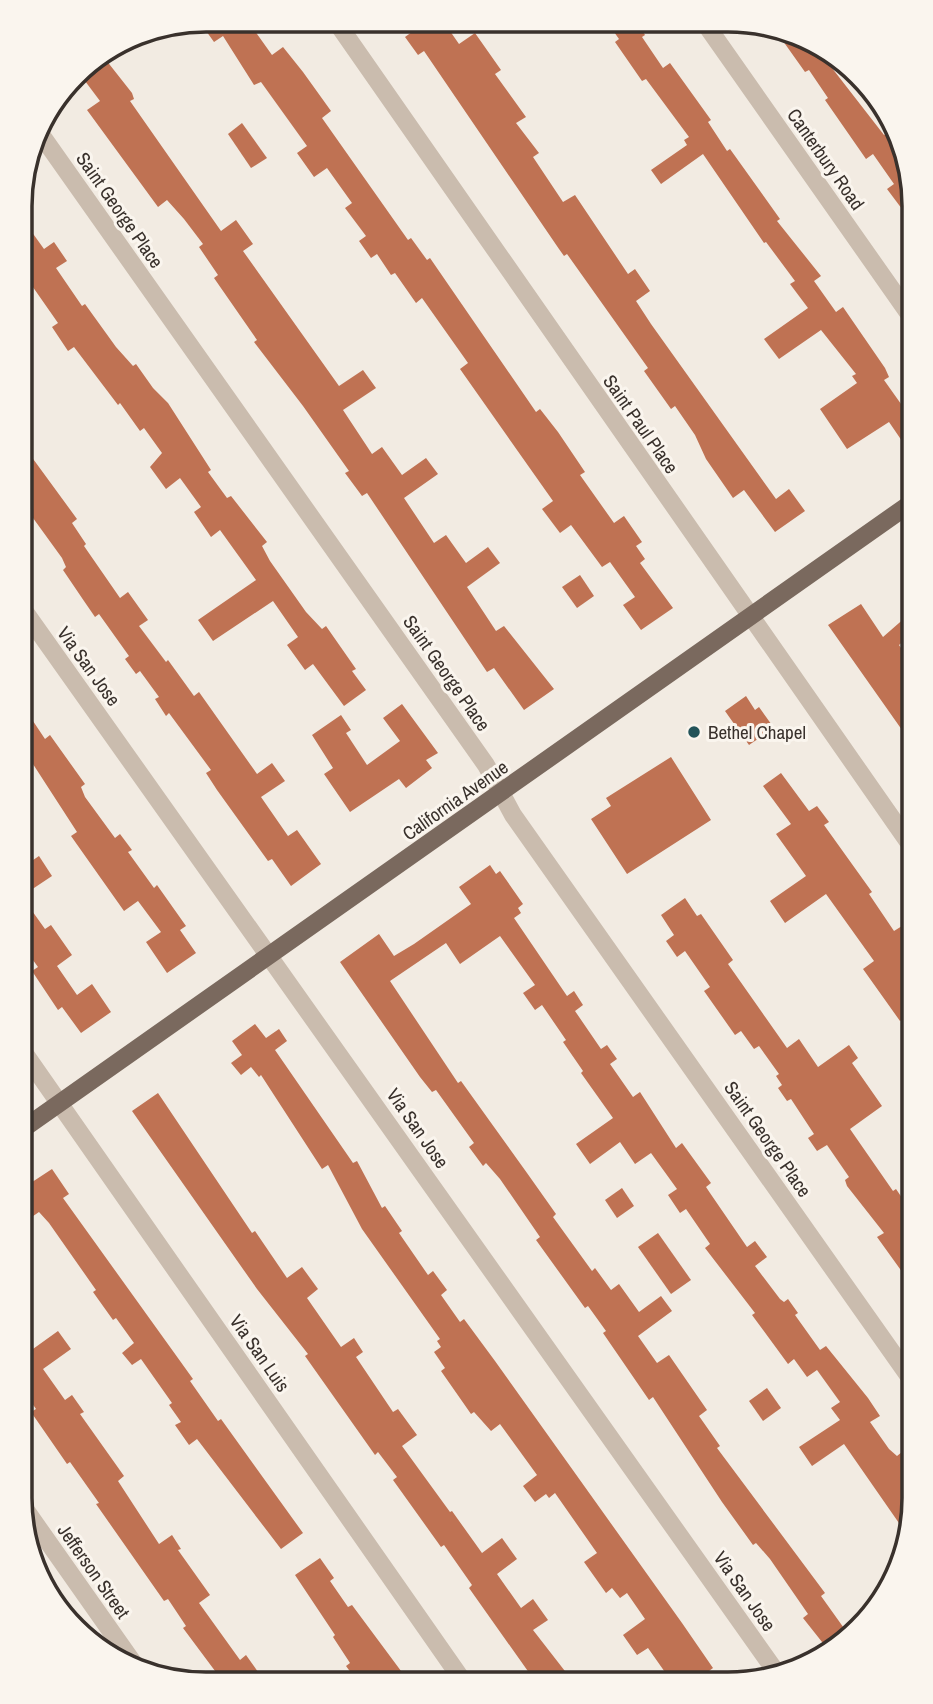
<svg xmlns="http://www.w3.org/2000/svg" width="933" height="1704" font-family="'Archivo Narrow',sans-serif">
  <rect width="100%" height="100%" fill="#f2ebe2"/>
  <g fill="#bf7253">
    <path d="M247,20L272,55L283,47L303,72L331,111L322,118L408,240L411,238L427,260L430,258L536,412L540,409L558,432L585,472L580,475L614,523L624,516L642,542L636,546L645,559L640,563L673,608L641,630L623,605L635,597L610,562L602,567L571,525L560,533L542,509L553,501L460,369L468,363L422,298L416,303L395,273L391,275L377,254L371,258L359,241L366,236L345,208L352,203L327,168L314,177L297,153L307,146L261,82L254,85L223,36L214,42L199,21Z"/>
    <path d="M410,21H443L459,44L475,33L501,70L495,74L526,117L516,123L539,153L533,157L563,202L575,195L628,274L635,269L650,291L636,301L651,324L776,499L789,489L805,511L775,532L744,490L733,498L706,459L695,435L675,406L671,409L644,371L648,368L567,254L564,256L559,249L424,51L418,55L405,37L416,29Z"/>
    <path d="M607,22H637L645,35L642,37L663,68L670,63L711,120L708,122L727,151L730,149L780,219L777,221L821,276L814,281L836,312L843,307L885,368L889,377L884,380L906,411L914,405V432L902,441L889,422L847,449L820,409L857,383L852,376L856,374L821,330L779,359L764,339L808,308L790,284L795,281L766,242L764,243L703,154L661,184L651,170L687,145L684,140L689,137L646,79L642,81L615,42L619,39Z"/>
    <path d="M773,27L818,50L884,135L893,129L904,145L914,206V225L887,189L894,184L873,154L866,159L825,100L828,98L809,70L805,72Z"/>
    <path d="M106,60L132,93L134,99L130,101L221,231L236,220L253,244L243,251L339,386L363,370L376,388L343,410L372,454L382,447L402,475L426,458L438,474L404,498L434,543L446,535L466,563L488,547L500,563L467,587L496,631L504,626L554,689L524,710L494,668L487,672L367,493L362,496L345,473L349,471L303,406L254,342L257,340L214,278L218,275L199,247L203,244L184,219L167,200L158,207L87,110L100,101L82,77Z"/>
    <path d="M242,123L267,158L251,168L228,134Z"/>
    <path d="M21,217L44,249L54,242L67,261L56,268L82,306L85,304L116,347L133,366L136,364L153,388L168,403L211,470L208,472L227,498L231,496L267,542L262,546L270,561L306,612L322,629L326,626L356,669L352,671L366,690L344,706L313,664L305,670L287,645L298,637L273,601L213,641L198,620L256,580L220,530L211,537L194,512L201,507L180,478L166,489L150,467L162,453L144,428L140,431L120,403L118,405L74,347L68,351L52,327L58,323L21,270Z"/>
    <path d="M20,441L77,519L72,523L86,544L84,546L120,598L128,592L148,620L139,626L166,662L168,660L194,696L199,692L257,774L272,763L285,781L261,797L288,836L297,830L321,864L291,886L272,859L268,861L217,790L206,773L211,770L169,713L166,716L155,699L159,697L140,671L136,674L125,659L129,656L99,614L95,617L84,601L63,570L66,567L62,558L33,518L28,522L20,512Z"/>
    <path d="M580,575L594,596L577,608L562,587Z"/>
    <path d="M861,604L883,637L907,616L914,624V632L899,645L914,667V677L905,682L914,694V747L828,625Z"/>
    <path d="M746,696L755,710L759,707L774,728L749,745L725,711Z"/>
    <path d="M402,704L438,753L426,760L432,768L406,788L399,779L350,812L324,774L333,768L312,735L341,715L351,730L346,733L367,765L400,741L383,718Z"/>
    <path d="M31,718L45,739L50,735L85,784L81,787L85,797L115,838L120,834L132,850L128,852L154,888L157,885L186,926L180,930L196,953L167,973L146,942L161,932L138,901L124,911L71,836L77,832L31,761L20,768V726Z"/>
    <path d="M671,757L711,820L627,874L591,819L611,806L606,798Z"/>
    <path d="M781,773L809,811L817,806L829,822L824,825L872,892L869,894L894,931L902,926L914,943L913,1012L900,1021L863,969L874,961L826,894L785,923L770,901L806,876L776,834L791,824L763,786Z"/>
    <path d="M39,856L52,876L31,890L20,869Z"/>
    <path d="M490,865L496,874L500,871L523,904L518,908L521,913L514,918L567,996L574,991L583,1005L575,1011L601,1049L607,1045L617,1059L610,1064L633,1097L640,1092L676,1148L682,1143L711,1183L706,1187L710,1193L747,1247L755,1241L767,1257L755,1266L780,1299L784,1302L788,1299L798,1313L795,1315L820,1350L826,1346L868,1398L880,1416L870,1422L889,1449L897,1456L902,1452L912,1466L901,1473L913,1491V1511L910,1520L901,1526L844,1444L812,1466L799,1447L840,1420L831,1408L840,1402L817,1370L807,1377L794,1359L788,1364L752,1315L755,1313L705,1248L710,1244L686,1209L680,1213L668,1195L677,1189L651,1153L635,1164L620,1142L590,1164L576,1144L613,1118L581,1073L583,1071L563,1042L566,1040L542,1005L535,1010L523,993L535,985L500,936L460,964L446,943L390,981L458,1083L461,1081L527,1173L556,1214L553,1217L592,1271L595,1268L611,1290L619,1284L639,1312L661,1296L672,1311L638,1336L657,1363L669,1355L707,1410L699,1416L720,1446L717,1448L825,1593L821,1596L846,1631L826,1647L803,1618L808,1614L770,1559L756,1543L753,1545L722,1502L653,1397L649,1400L603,1333L606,1331L588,1306L585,1308L536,1240L540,1237L500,1179L486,1163L483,1166L469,1147L474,1143L436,1090L432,1092L420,1077L340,962L379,934L394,956L414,944L471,904L459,887Z"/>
    <path d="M20,894L45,929L51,925L72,955L57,966L77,995L92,984L111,1012L81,1033L62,1007L58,1010L32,971L38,967L20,942Z"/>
    <path d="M685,898L697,916L701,914L733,960L728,964L787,1048L799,1039L818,1067L849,1045L858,1058L852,1063L882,1106L850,1129L893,1191L896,1189L913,1214V1287L877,1237L884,1233L847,1186L845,1180L849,1177L827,1145L817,1151L808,1138L814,1134L791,1099L787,1101L778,1088L782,1085L776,1076L779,1074L759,1046L754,1049L741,1031L735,1035L704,991L710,987L685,951L677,957L666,941L674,935L661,915Z"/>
    <path d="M255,1024L266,1038L279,1029L287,1041L275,1050L353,1163L357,1161L382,1208L385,1206L402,1231L399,1233L428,1275L433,1271L447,1290L441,1295L460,1322L464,1319L495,1361L682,1623L713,1668L709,1671L719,1685H674L648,1648L637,1655L623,1635L645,1619L627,1593L620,1598L612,1588L606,1593L584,1562L597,1553L555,1493L549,1498L546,1494L535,1502L523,1486L537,1475L500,1424L491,1431L474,1412L471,1414L441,1371L445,1368L434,1352L441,1347L437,1341L440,1339L362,1229L328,1165L322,1169L261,1075L259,1077L251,1067L241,1075L231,1063L242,1055L232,1041Z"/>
    <path d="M158,1093L252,1233L255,1231L287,1278L302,1267L318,1289L307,1298L341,1347L354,1338L363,1352L356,1357L393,1412L398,1409L417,1435L402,1446L450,1512L452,1511L482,1553L502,1538L517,1559L497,1574L521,1608L533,1599L548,1620L533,1630L575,1684H537L469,1588L472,1585L444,1545L441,1547L393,1480L397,1477L378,1452L375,1455L305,1356L308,1354L257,1289L132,1111Z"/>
    <path d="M52,1169L69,1194L63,1198L193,1379L190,1381L218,1421L221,1419L303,1533L281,1549L197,1439L189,1445L175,1425L181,1422L169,1405L172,1403L141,1359L132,1365L122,1353L134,1343L116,1318L113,1320L93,1292L96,1290L49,1223L39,1212L20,1225V1190Z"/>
    <path d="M622,1188L634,1206L617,1218L605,1200Z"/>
    <path d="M658,1233L691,1280L671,1294L638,1247Z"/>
    <path d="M58,1331L71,1349L43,1369L65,1400L72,1395L84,1412L80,1414L124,1476L118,1481L159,1544L172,1535L181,1549L178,1550L210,1595L199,1603L240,1660L246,1655L266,1683H224L183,1628L186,1626L168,1599L164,1601L96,1504L99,1503L70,1462L67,1464L31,1412L36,1409L19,1384V1359Z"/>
    <path d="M767,1388L781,1408L763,1421L749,1401Z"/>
    <path d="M320,1558L334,1578L330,1581L348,1607L352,1605L401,1671L382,1684H377L369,1673L357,1681L346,1666L350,1663L333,1637L335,1635L295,1575Z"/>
  </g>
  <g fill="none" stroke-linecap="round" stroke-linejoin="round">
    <g stroke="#cabcae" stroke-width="18">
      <path d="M335,20L914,850"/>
      <path d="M704,22L914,321"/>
      <path d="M37,129L486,765L513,815L913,1382"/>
      <path d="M20,605L779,1676"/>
      <path d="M20,1047L465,1684"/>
      <path d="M20,1502L134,1664"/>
    </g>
    <path stroke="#7a695e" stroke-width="18" d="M20,1131L914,501"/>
  </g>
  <circle fill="#235359" stroke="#faf5ee" stroke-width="2.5" cx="694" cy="732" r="7"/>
  <g text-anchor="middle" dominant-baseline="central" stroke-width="6" stroke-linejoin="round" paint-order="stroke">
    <g font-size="19" fill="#39312c" stroke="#faf5ee">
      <text transform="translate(826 159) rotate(55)">Canterbury Road</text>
      <text transform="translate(120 210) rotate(55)">Saint George Place</text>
      <text transform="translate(641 424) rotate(55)">Saint Paul Place</text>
      <text transform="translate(89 666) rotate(54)">Via San Jose</text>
      <text transform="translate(447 673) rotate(55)">Saint George Place</text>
      <text transform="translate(455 800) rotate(-35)">California Avenue</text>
      <text transform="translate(418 1128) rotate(55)">Via San Jose</text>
      <text transform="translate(768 1139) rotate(55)">Saint George Place</text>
      <text transform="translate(260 1353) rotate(55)">Via San Luis</text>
      <text transform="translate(94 1571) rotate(55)">Jefferson Street</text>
      <text transform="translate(745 1591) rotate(55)">Via San Jose</text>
    </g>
    <g font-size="19" fill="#39312c" stroke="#faf5ee" text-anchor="start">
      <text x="708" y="732">Bethel Chapel</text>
    </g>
  </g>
  <path d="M0 0H933V1704H0ZM206 32H728A174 174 0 0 1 902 206V1498A174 174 0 0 1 728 1672H206A174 174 0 0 1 32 1498V206A174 174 0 0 1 206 32Z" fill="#faf5ee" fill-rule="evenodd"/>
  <path fill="none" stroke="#39312c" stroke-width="3.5" d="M206 32H728A174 174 0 0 1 902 206V1498A174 174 0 0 1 728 1672H206A174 174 0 0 1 32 1498V206A174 174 0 0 1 206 32Z"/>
</svg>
